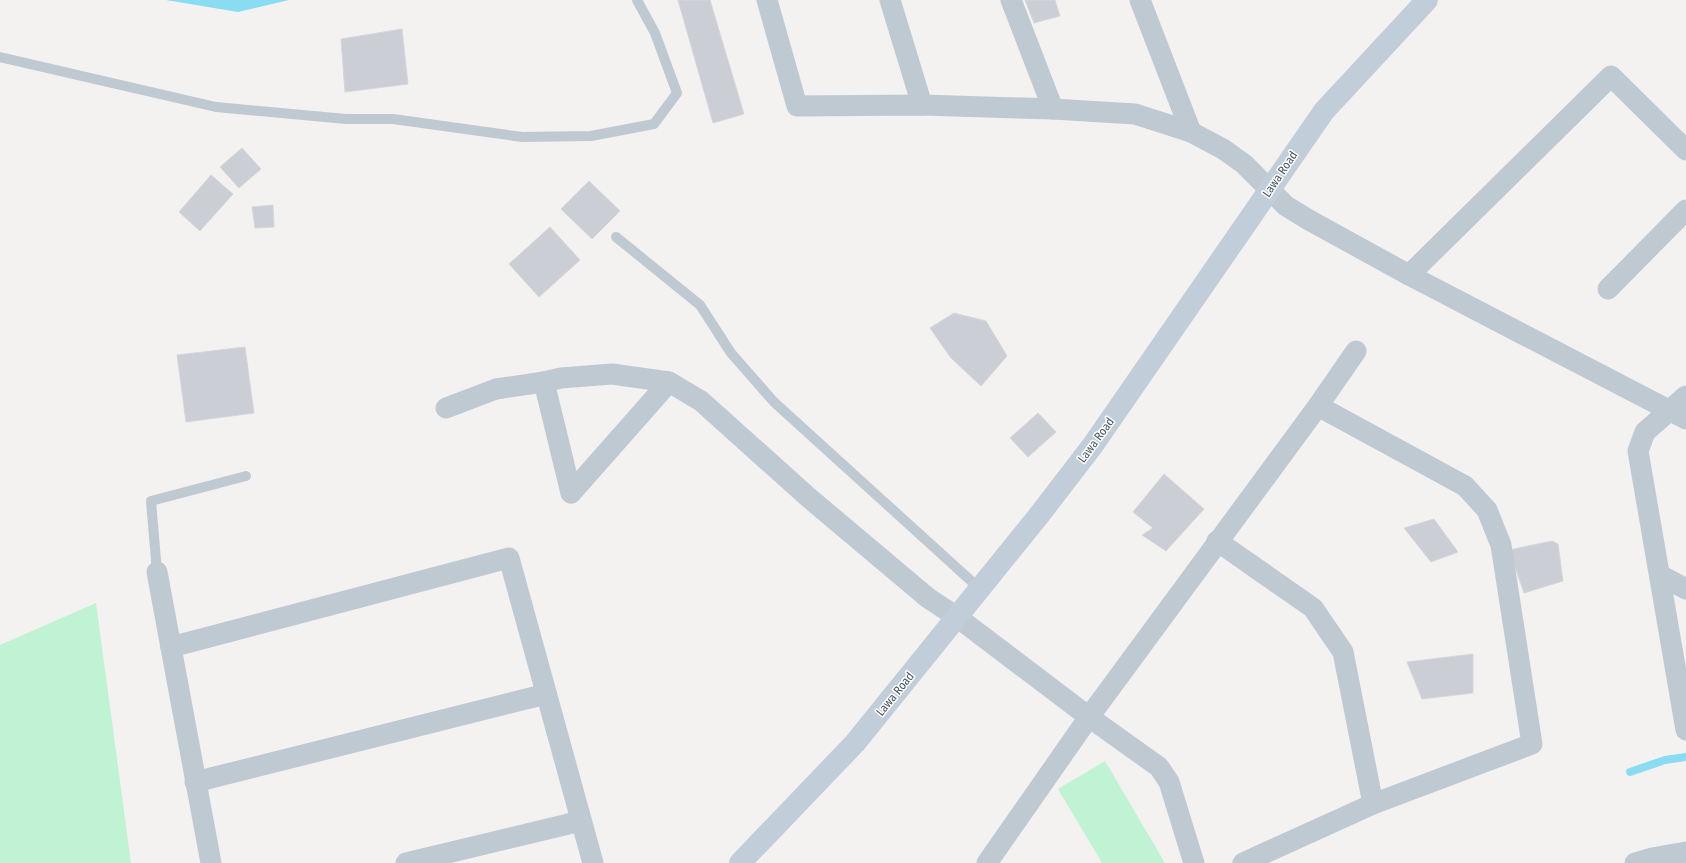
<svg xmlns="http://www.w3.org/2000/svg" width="1686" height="863" font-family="'Fira Sans Condensed',sans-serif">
  <rect width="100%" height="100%" fill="#f4f1f1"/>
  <g fill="#bff3d3">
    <path d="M96,603L131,863H0V645Z"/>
    <path d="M1105,761L1165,863H1102L1058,789Z"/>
  </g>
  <path fill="#89dcf2" d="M166,0H289L238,12Z"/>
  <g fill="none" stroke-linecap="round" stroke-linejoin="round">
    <path stroke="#89dcf2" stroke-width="8" d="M1630,772L1665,760L1686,757"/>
  </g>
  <g fill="#cbced4" stroke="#d5d7dd">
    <path d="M678,0H710L744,114L713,123Z"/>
    <path d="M1025,0H1055L1060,16L1034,23Z"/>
    <path d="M402,29L408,84L345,92L341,39Z"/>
    <path d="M242,148L261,169L239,188L220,167Z"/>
    <path d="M211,175L233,194L200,231L179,212Z"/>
    <path d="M589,181L620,211L592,239L561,209Z"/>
    <path d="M273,205L274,227L255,228L252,207Z"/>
    <path d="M550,227L580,260L539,297L509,264Z"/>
    <path d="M954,313L986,321L1007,356L981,386L951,358L930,328Z"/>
    <path d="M245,347L254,413L186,422L177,355Z"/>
    <path d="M1038,413L1056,432L1028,457L1010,438Z"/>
    <path d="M1164,474L1204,509L1166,551L1142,535L1153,528L1133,512Z"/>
    <path d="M1434,519L1458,552L1431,562L1404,528Z"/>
    <path d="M1552,541L1558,544L1563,581L1524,593L1509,550Z"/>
    <path d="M1473,654V693L1422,699L1407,662Z"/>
  </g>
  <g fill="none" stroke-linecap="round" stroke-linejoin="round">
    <g stroke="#bfc9d2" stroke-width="10">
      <path d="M0,57L216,107L346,119H393L522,137L591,136L654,124L677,93L655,33L637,0"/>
      <path d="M616,237L700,305L731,353L774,402L980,589"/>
      <path d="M157,572L151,501L246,476"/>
    </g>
    <g stroke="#bfc9d2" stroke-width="21">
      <path d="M767,0L797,106L922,105L1053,109L1135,114L1191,132L1223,149L1244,164L1286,206L1309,220L1409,275L1686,419"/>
      <path d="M890,0L922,105"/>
      <path d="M1011,0L1053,109"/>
      <path d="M1140,0L1191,132"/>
      <path d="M1409,275L1611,76L1686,150"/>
      <path d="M1608,289L1686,210"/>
      <path d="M544,382L571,493"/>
      <path d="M1686,396L1645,432L1638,451L1686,730"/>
      <path d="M446,408L496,389L544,382L561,378L612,374L669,382L701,401L808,497L928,598L957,617L1089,717L1159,767L1169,782L1194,863"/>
      <path d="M571,493L669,382"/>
      <path d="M1217,541L1313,608L1343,652L1373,804"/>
      <path d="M157,572L211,863"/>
      <path d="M1660,575L1686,589"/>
      <path d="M171,647L509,558L593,863"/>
      <path d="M195,782L546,694"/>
      <path d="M406,863L581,821"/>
      <path d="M987,863L1089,717L1318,406L1356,351"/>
      <path d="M1243,863L1373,804L1532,744L1501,545L1487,510L1465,486L1318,406"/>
      <path d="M1635,863L1652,858L1686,852"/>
    </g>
    <path stroke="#c1cdd9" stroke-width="22" d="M740,863L855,743L1040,514L1093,445L1324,111L1427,0"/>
  </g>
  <g text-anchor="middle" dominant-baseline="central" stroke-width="3" stroke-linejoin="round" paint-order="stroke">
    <g font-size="12" fill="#485561" stroke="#fff">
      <text transform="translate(1280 174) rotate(-56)">Lawa Road</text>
      <text transform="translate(1096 440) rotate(-54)">Lawa Road</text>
      <text transform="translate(895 694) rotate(-51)">Lawa Road</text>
    </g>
  </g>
</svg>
